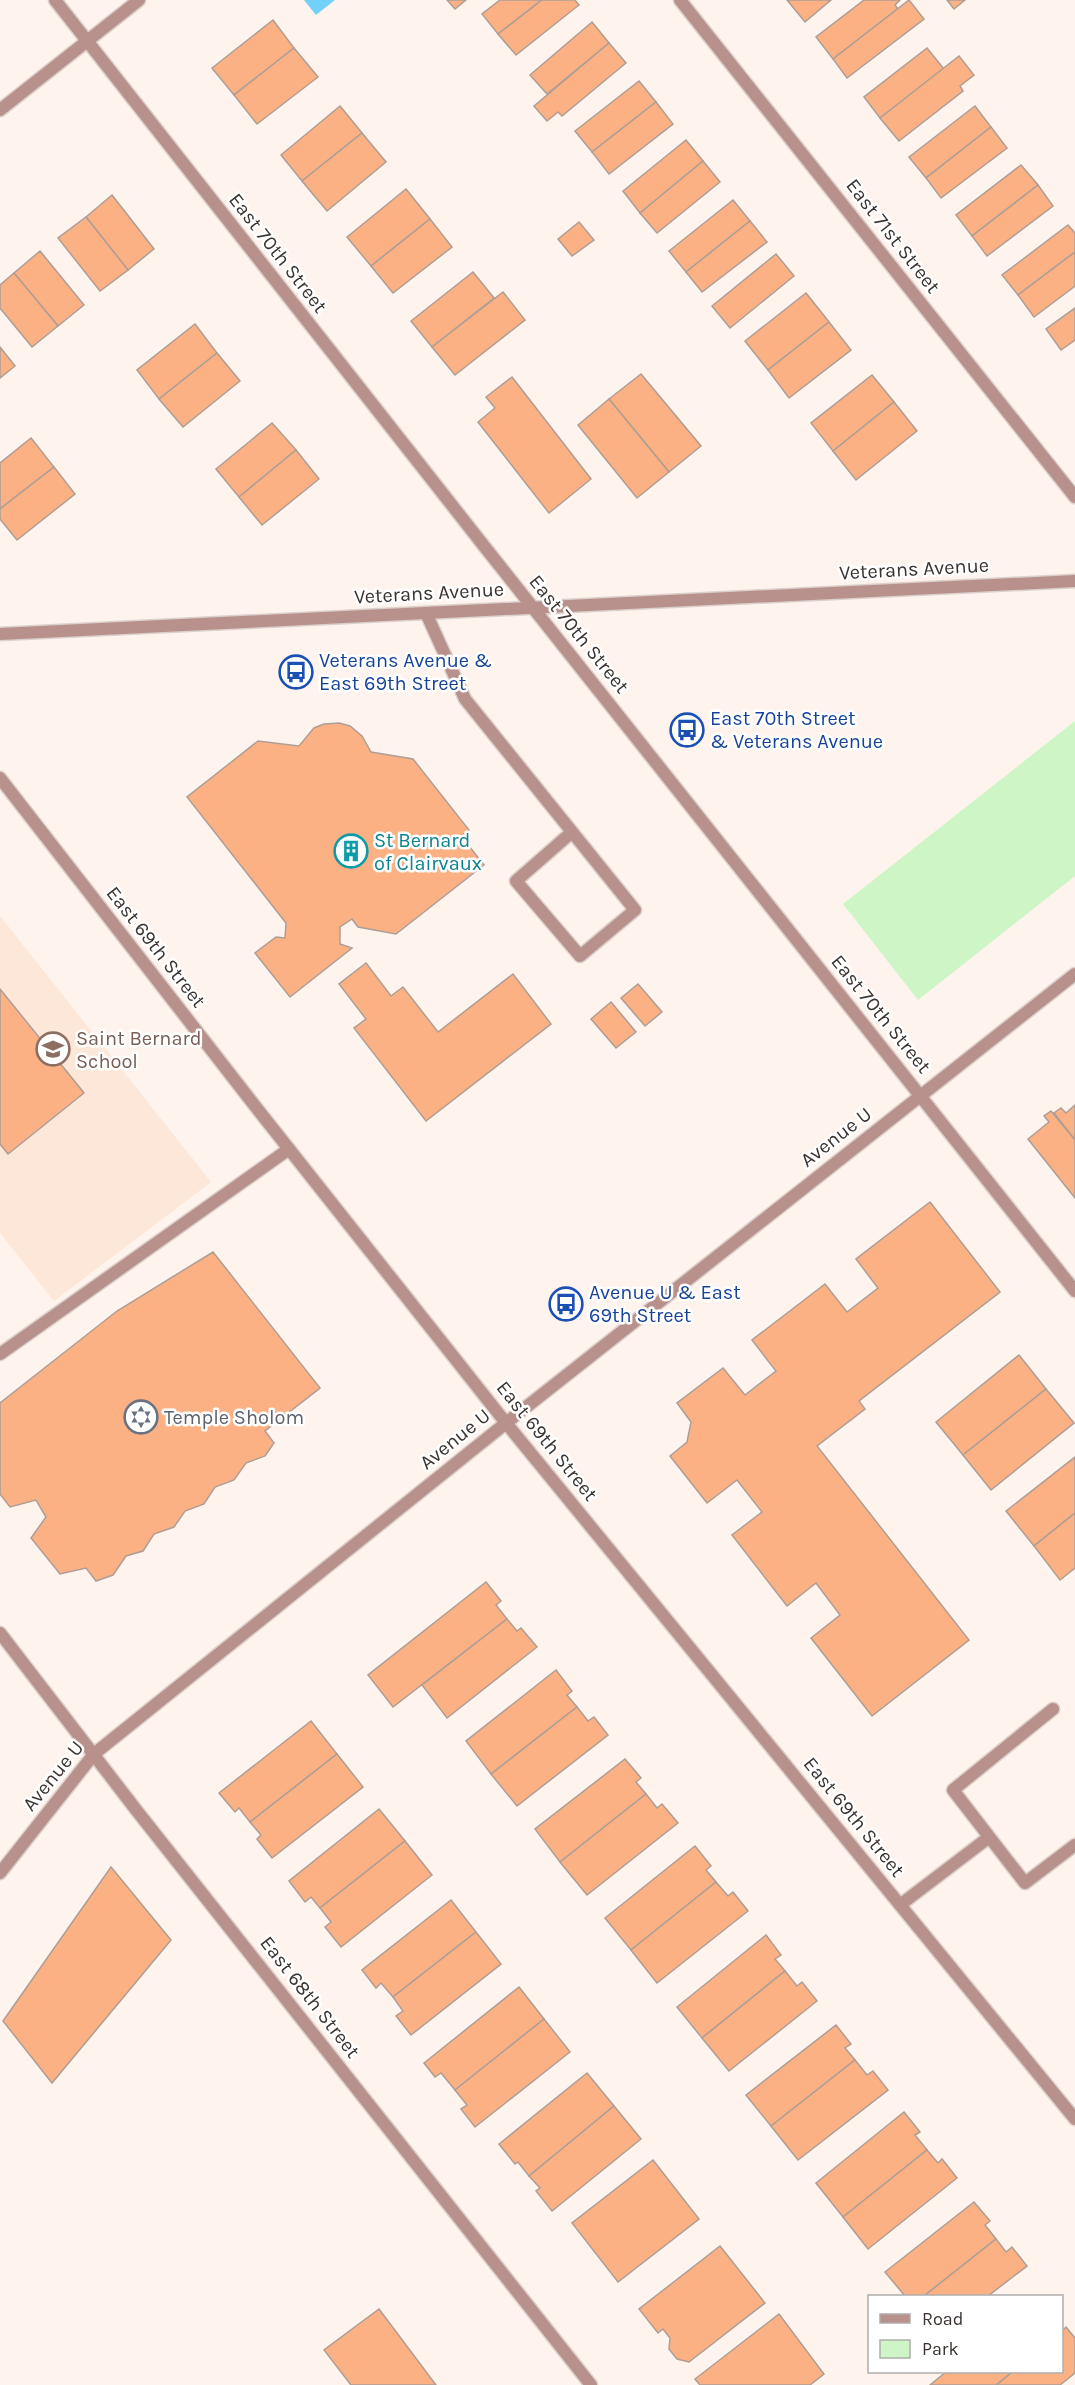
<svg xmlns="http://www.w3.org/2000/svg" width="1075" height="2385" font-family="Karla,sans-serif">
  <rect width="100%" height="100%" fill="#fef3ed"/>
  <path fill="#fce7d9" d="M0,916L211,1182L54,1301L0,1233Z"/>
  <path fill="#cdf5c5" d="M1075,721V876L918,1000L843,904Z"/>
  <path fill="#72d1f9" d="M304,0H335L316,15Z"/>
  <g fill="#fcb184" stroke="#ae9e95" stroke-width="1.5">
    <path d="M447,0H466L455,9Z"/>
    <path d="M500,0H542L498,34L482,14Z"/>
    <path d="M542,0H575L579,5L516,55L498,34Z"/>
    <path d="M787,0H831L805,22Z"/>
    <path d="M864,0H900L895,5L898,9L833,59L816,37Z"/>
    <path d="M909,0L924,19L847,78L833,59Z"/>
    <path d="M947,0H965L954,9Z"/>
    <path d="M273,20L294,48L234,95L212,68Z"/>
    <path d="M592,22L609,43L547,94L530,75Z"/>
    <path d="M609,43L626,63L562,116L558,112L547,121L534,106Z"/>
    <path d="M294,48L318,77L257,124L234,95Z"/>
    <path d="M927,48L944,69L880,118L864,97Z"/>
    <path d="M959,56L974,75L960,86L963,91L899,141L880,118Z"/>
    <path d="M639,81L656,102L592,152L575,131Z"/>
    <path d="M656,102L673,124L609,174L592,152Z"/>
    <path d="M340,106L362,133L302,181L281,155Z"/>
    <path d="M975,106L991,127L926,178L909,157Z"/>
    <path d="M991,127L1007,148L941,198L926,178Z"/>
    <path d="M362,133L386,162L327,211L302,181Z"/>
    <path d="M686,140L703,161L640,213L623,191Z"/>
    <path d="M703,161L720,182L657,233L640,213Z"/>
    <path d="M1021,165L1038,185L972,236L956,215Z"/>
    <path d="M1038,185L1053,206L987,256L972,236Z"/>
    <path d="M406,189L430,219L371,266L347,237Z"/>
    <path d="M112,195L154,249L128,270L86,217Z"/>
    <path d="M733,200L750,221L686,272L669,251Z"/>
    <path d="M86,217L128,270L100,291L58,238Z"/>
    <path d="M430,219L452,247L393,293L371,266Z"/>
    <path d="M750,221L767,242L702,292L686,272Z"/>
    <path d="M579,222L594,240L572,256L558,239Z"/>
    <path d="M1068,225L1075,233V252L1018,295L1002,275Z"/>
    <path d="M40,251L84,305L58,326L14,273Z"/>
    <path d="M1075,252V286L1034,317L1018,295Z"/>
    <path d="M776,254L794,276L730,328L712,306Z"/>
    <path d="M473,272L494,298L432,347L411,321Z"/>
    <path d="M14,273L58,326L32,347L0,308V285Z"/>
    <path d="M503,292L525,320L455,375L432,347Z"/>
    <path d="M806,293L829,322L768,370L745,341Z"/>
    <path d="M1075,308V340L1061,350L1046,329Z"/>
    <path d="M829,322L851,350L789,398L768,370Z"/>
    <path d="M195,324L217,353L159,399L137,370Z"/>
    <path d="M0,347L15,366L0,378Z"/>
    <path d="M217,353L240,381L183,427L159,399Z"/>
    <path d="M641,374L701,446L669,472L609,399Z"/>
    <path d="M872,375L894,402L833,451L811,423Z"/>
    <path d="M512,377L591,479L549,513L478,422L495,408L486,397Z"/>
    <path d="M609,399L669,472L637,498L578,425Z"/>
    <path d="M894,402L917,431L856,480L833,451Z"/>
    <path d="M272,423L296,450L239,497L216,469Z"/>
    <path d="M31,438L54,467L0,509V463Z"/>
    <path d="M296,450L319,479L262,525L239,497Z"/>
    <path d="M54,467L75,494L17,540L0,519V509Z"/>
    <path d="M339,723L350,726L362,736L371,752L413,759L469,830L461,836L484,865L396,934L358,927L352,919L340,927V944L352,948L290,997L255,953L276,937L285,938L286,923L187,797L258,741L299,746L314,728L324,724Z"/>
    <path d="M366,963L391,996L403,987L438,1032L513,974L551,1024L426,1121L354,1028L366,1019L339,984Z"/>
    <path d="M638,984L662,1012L645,1026L621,998Z"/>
    <path d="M0,989L84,1093L8,1154L0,1144Z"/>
    <path d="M611,1002L636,1032L616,1048L591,1019Z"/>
    <path d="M1075,1105V1140L1054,1113L1061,1108L1066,1113Z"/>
    <path d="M1051,1111L1075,1140V1198L1028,1139L1049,1122L1044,1116Z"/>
    <path d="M930,1202L1000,1292L859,1401L865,1409L817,1446L969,1640L872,1716L811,1638L840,1615L816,1583L787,1606L732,1535L762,1512L737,1480L707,1503L670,1456L687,1442L691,1422L677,1403L723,1368L745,1395L776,1371L752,1340L825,1284L847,1312L878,1288L856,1259Z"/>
    <path d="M213,1252L320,1388L265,1431L274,1443L265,1456L246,1463L234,1480L215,1487L204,1504L185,1511L174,1527L154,1534L143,1551L126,1556L113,1575L96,1581L86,1568L60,1574L31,1538L46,1517L36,1500L10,1507L0,1494V1403L117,1311Z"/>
    <path d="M1019,1355L1046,1389L963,1455L936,1422Z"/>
    <path d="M1046,1389L1074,1423L991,1490L963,1455Z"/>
    <path d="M1075,1457V1513L1034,1546L1006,1511Z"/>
    <path d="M1075,1513V1568L1060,1580L1034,1546Z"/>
    <path d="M486,1582L501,1601L496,1605L507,1619L393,1707L368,1675Z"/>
    <path d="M507,1619L517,1631L521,1628L537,1647L447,1718L422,1685Z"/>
    <path d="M556,1670L572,1691L567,1695L577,1707L491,1774L466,1741Z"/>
    <path d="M577,1707L588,1721L594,1717L608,1735L517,1806L491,1774Z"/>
    <path d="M311,1721L337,1754L250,1822L239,1808L235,1812L219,1793Z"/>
    <path d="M337,1754L363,1787L272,1858L257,1839L261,1835L250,1822Z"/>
    <path d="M625,1759L641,1778L636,1782L646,1794L560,1862L535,1829Z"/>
    <path d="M646,1794L657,1808L662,1804L678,1823L587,1895L560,1862Z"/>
    <path d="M379,1809L405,1841L320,1908L311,1897L305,1902L289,1881Z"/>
    <path d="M405,1841L432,1875L341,1947L325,1927L331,1922L320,1908Z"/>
    <path d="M695,1846L711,1866L706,1870L716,1882L631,1950L605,1918Z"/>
    <path d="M111,1867L171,1940L52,2083L3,2021Z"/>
    <path d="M716,1882L728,1896L733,1892L748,1911L657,1983L631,1950Z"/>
    <path d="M451,1900L476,1932L393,1997L381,1983L376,1988L362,1970Z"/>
    <path d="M476,1932L501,1964L411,2035L396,2016L403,2011L393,1997Z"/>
    <path d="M766,1935L781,1955L775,1959L785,1971L702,2038L677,2007Z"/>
    <path d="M785,1971L797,1986L802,1982L817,2001L729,2071L702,2038Z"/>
    <path d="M519,1987L544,2019L455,2090L441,2073L435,2077L424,2063Z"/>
    <path d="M544,2019L570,2052L475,2127L461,2109L467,2105L455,2090Z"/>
    <path d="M836,2025L851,2044L845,2048L855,2060L771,2126L746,2095Z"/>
    <path d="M855,2060L867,2075L873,2071L888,2090L798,2160L771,2126Z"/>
    <path d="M587,2073L614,2106L529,2176L518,2162L515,2164L499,2144Z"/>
    <path d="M614,2106L641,2139L552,2211L536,2191L540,2188L529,2176Z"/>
    <path d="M904,2112L920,2132L915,2135L927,2150L843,2217L816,2183Z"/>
    <path d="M927,2150L938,2163L942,2159L957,2178L868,2249L843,2217Z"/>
    <path d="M653,2160L699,2219L618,2282L572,2223Z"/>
    <path d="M974,2202L990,2221L985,2225L996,2239L924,2296H905L885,2272Z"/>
    <path d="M996,2239L1006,2252L1012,2247L1027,2266L988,2296H924Z"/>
    <path d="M720,2246L765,2303L689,2362L677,2359L669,2349L670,2338L663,2329L658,2333L639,2309Z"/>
    <path d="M379,2309L436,2385H351L324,2350Z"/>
    <path d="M779,2314L824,2374L810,2385H700L695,2379Z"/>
    <path d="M1066,2327L1075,2338V2373L1060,2385H996L1012,2372H1062V2331Z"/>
    <path d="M946,2372H1012L996,2385H930Z"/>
  </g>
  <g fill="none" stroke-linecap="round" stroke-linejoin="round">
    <g stroke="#dbd0cb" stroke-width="15">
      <g id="service">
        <path d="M426,613L465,699L635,910L580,956L516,881L572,832"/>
        <path d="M0,1354L289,1149"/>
        <path d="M1053,1709L953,1790L1025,1883L1075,1845"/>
        <path d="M900,1905L988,1838"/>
      </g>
    </g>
    <g stroke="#dbd0cb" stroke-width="15">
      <g id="minor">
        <path d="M55,0L484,546L1075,1291"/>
        <path d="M680,0L1075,497"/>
        <path d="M0,110L139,0"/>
        <path d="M0,634L1075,581"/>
        <path d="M0,778L255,1106L506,1423L1075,2119"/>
        <path d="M0,1633L137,1811L591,2385"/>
        <path d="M0,1873L94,1754L506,1423L1075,974"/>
      </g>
    </g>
    <use href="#service" stroke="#b8918c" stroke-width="12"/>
    <use href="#minor" stroke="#b8918c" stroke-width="12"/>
  </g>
  <defs>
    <g id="bus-ring" transform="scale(1.725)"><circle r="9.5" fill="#fff" stroke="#1a4fb4" stroke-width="1.5"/><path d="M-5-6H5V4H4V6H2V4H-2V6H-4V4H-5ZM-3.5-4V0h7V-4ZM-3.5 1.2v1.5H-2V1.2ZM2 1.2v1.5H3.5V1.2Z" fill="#1a4fb4"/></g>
    <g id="building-ring" transform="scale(1.725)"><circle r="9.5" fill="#fff" stroke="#0f9aa8" stroke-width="1.5"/><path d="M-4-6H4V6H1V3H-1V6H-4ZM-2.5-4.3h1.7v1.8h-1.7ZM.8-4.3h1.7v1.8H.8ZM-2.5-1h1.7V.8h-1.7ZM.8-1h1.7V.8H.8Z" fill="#0f9aa8"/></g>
    <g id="school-ring" transform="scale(1.725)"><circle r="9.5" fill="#fff" stroke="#8d6e63" stroke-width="1.5"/><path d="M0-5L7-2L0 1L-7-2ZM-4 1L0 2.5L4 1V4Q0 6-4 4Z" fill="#8d6e63"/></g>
    <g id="synagogue-ring" transform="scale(1.725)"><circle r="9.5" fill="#fff" stroke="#6b7280" stroke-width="1.5"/><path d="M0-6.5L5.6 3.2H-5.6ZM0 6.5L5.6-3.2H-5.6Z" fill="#6b7280"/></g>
  </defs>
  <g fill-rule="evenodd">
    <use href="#bus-ring" x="296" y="672"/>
    <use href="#bus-ring" x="687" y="730"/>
    <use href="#building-ring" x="351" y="851"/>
    <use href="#school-ring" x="53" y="1049"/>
    <use href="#bus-ring" x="566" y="1304"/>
    <use href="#synagogue-ring" x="141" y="1417"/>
  </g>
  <g text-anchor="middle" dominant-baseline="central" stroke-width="5" stroke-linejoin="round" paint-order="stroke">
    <g font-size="20" fill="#3a3330" stroke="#fff">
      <text transform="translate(893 236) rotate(52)">East 71st Street</text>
      <text transform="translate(278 253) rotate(52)">East 70th Street</text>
      <text transform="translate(914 569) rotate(-3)">Veterans Avenue</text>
      <text transform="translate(429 593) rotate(-3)">Veterans Avenue</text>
      <text transform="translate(579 634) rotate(51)">East 70th Street</text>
      <text transform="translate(156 947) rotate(52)">East 69th Street</text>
      <text transform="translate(881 1014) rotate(51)">East 70th Street</text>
      <text transform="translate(836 1137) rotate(-38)">Avenue U</text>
      <text transform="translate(455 1439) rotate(-39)">Avenue U</text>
      <text transform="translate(547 1441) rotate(51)">East 69th Street</text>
      <text transform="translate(53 1776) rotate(-51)">Avenue U</text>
      <text transform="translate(854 1817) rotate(51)">East 69th Street</text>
      <text transform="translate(310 1997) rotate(52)">East 68th Street</text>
    </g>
    <g font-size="20" fill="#164399" stroke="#fff" text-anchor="start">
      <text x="319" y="660">Veterans Avenue &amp;<tspan x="319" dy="23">East 69th Street</tspan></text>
      <text x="710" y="718">East 70th Street<tspan x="710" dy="23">&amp; Veterans Avenue</tspan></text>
      <text x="589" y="1292">Avenue U &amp; East<tspan x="589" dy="23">69th Street</tspan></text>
    </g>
    <g font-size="20" fill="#0d838f" stroke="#fff" text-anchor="start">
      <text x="374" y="840">St Bernard<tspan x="374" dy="23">of Clairvaux</tspan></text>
    </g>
    <g font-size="20" fill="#785e54" stroke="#fff" text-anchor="start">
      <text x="76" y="1038">Saint Bernard<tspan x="76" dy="23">School</tspan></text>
    </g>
    <g font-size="20" fill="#5b616d" stroke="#fff" text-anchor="start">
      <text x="164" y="1417">Temple Sholom</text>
    </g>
  </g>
  <rect x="868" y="2295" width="195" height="78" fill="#ffffff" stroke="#b0adac" stroke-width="1.5"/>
  <rect x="880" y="2314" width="30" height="9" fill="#b8918c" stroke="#b0adac" stroke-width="1.5"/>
  <text x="922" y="2325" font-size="18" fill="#3a3330">Road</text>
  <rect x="880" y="2340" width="30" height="18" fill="#cdf5c5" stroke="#b0adac" stroke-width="1.5"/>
  <text x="922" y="2355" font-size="18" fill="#3a3330">Park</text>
</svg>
